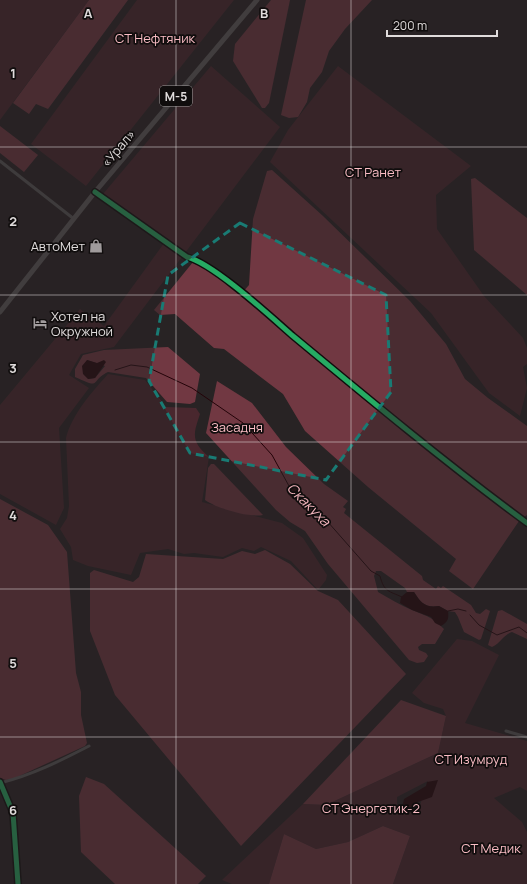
<svg xmlns="http://www.w3.org/2000/svg" width="527" height="884" font-family="Manrope,sans-serif">
  <rect width="100%" height="100%" fill="#282324"/>
  <g fill="#49272e" fill-rule="evenodd">
    <path d="M0,0H89L0,120Z"/>
    <path d="M137,0H234L86,186L31,144Z"/>
    <path d="M211,66L280,127L114,347L81,354L69,375L89,388L59,428L64,508L56,525L0,494V405L80,309L104,326L167,239L103,194Z"/>
    <path d="M338,66L471,166L436,195L437,229L484,296L523,338L527,348V364L523,367L527,388L520,416L489,393L431,313L270,162L288,130Z"/>
    <path d="M108,374L145,380L166,407L196,408L200,414C193,435 191,441 209,457L202,502L282,523L303,538L327,575L326,580L318,590L291,561L261,547L254,551L242,548L223,557L194,553L184,554L168,549L140,553L131,575L88,566L73,560L71,547L60,529L67,518L69,506L66,438C72,414 92,392 108,374Z"/>
    <path d="M457,639L472,641L499,655L465,723L527,741V791L520,787L494,798L522,822L527,832V884H393L410,836L383,826L348,842L316,849L284,834L269,884H232L222,880L303,804L326,805L438,753L446,716L443,709L424,703L412,693ZM428,781L417,814L397,809V797Z"/>
  </g>
  <g fill="#713842" fill-rule="evenodd">
    <path d="M89,0H128L48,109L36,104L29,114L13,103Z"/>
    <path d="M271,0H290L269,103L265,108H262L233,61L235,44Z"/>
    <path d="M306,0H372L345,29L329,51L322,72L310,88L307,102L298,117L289,118L281,115Z"/>
    <path d="M0,126L38,155L24,172L0,153Z"/>
    <path d="M272,170L323,216L410,301L446,344L465,379L488,398L527,426V515L519,521L473,589L449,571L456,559L368,487L305,431L283,394L224,349L214,348L175,314L160,315L154,310L193,262L197,260L242,293L249,285L253,219L267,171Z"/>
    <path d="M475,178L527,218V295L474,250L471,179Z"/>
    <path d="M168,347L200,374L195,402L190,404L167,402L146,378L108,372C89,381 103,390 75,377V369L83,355L104,350ZM87,360L105,366L95,378L88,379Z"/>
    <path d="M217,381L252,403L286,447L324,484L348,501L343,507L346,509L344,513L422,576L423,580L436,589L438,586L441,588L443,586L471,605L476,613L480,614L486,609L490,611L481,639L479,640L464,632L458,617L455,612L448,611L439,606C425,608 421,603 414,592H407L405,588L381,571H376L374,576L378,592C389,598 400,605 412,610C426,616 433,617 444,629L435,644H422L418,647L419,650L426,653L428,656L424,662L417,663L409,660L328,564L305,531L290,522L276,510L206,433Z"/>
    <path d="M211,464H214L263,515C249,518 216,508 205,500L208,468Z"/>
    <path d="M0,499L48,525L67,552L76,673L81,692V715L87,743L85,746L15,778L6,780L0,778Z"/>
    <path d="M265,550L290,564L318,591L338,600L406,674L241,846L115,695L90,631V573L94,570L133,582L139,577L146,554L223,559L242,551L255,554Z"/>
    <path d="M502,610L527,624V639L512,632C503,635 501,643 492,647L488,645L498,611Z"/>
    <path d="M401,700L446,716L438,753L326,805L303,804Z"/>
    <path d="M86,777L104,784L206,876L198,884H115L81,852L79,796Z"/>
    <path d="M383,826L410,836L393,884H269L284,834L316,849L348,842Z"/>
  </g>
  <g fill="#230308">
    <path d="M87,360L97,363L104,360L106,362L95,378L88,379L83,374L82,366Z"/>
    <path d="M292,485L302,492L303,498L300,501L293,499L288,494L287,488Z"/>
    <path d="M407,592H414C421,603 425,608 439,606L448,611C449,619 448,622 441,626L435,623L431,617L412,610L400,603L401,597Z"/>
    <path d="M438,780L432,797L418,802L411,807H407L403,804L404,799L426,786L427,782Z"/>
  </g>
  <g fill="none" stroke-linecap="round" stroke-linejoin="round">
    <g stroke="#230308" stroke-width="1">
      <path d="M115,370L131,365L147,367L192,388L243,423L272,455L289,486"/>
      <path d="M303,499L320,513L371,571L380,576C384,592 389,591 402,597"/>
      <path d="M448,611L458,609L466,611"/>
      <path d="M470,615L479,625L497,635L519,627L527,633"/>
    </g>
    <g stroke="#5a5959" stroke-width="3">
      <path d="M0,161L74,219"/>
      <path d="M95,192L187,257C214,264 270,316 293,336C370,400 447,464 527,523"/>
      <path d="M506,731L527,737"/>
      <path d="M0,782L13,813L18,884"/>
      <path d="M0,783C32,775 60,761 89,746"/>
    </g>
    <path stroke="#605d5d" stroke-width="5" d="M0,312L95,192L257,0"/>
    <g stroke="#100d0d" stroke-width="8">
      <g id="cycleway">
        <path d="M95,192L187,257C214,264 270,316 293,336C370,400 447,464 527,523"/>
        <path d="M0,782L13,813L18,884"/>
      </g>
    </g>
    <use href="#cycleway" stroke="#26ab63" stroke-width="5"/>
  </g>
  <path d="M0 0H527V884H0ZM240,223L386,295L391,392L326,480L190,453L149,381L168,275Z" fill="#282324" fill-opacity=".55" fill-rule="evenodd"/>
  <path fill="none" stroke="#197b74" stroke-width="3" stroke-dasharray="8 5" stroke-linejoin="round" d="M240,223L386,295L391,392L326,480L190,453L149,381L168,275Z"/>
  <path fill="none" stroke="#e0dcdc" stroke-width="1" stroke-opacity="0.55" d="M176,0V884M351,0V884M0,147H527M0,295H527M0,442H527M0,589H527M0,737H527"/>
  <defs>
    <g id="shop-bare" transform="scale(1.08)"><path d="M-5-2.5h2.3a2.7 3.5 0 0 1 5.4 0H5L5.5 6h-11ZM-1.5-2.5h3a1.5 2.3 0 0 0-3 0Z" fill="#a09b9c" stroke="#100d0d" stroke-width="2.5" paint-order="stroke"/></g>
    <g id="hotel-bare" transform="scale(1.08)"><path d="M-6-4.5h1.5V1H6V5H4.5V3h-9V5H-6ZM-4 0a1.8 1.8 0 1 1 3.6 0ZM.5 0V-2.5h3Q6-2.5 6 0Z" fill="#a09b9c" stroke="#100d0d" stroke-width="2.5" paint-order="stroke"/></g>
  </defs>
  <g fill-rule="evenodd">
    <use href="#shop-bare" x="96" y="246"/>
    <use href="#hotel-bare" x="40" y="323"/>
  </g>
  <g text-anchor="middle" dominant-baseline="central" stroke-width="3.5" stroke-linejoin="round" paint-order="stroke">
    <rect fill="#100d0d" stroke="#a29e9e" stroke-width="1" x="160" y="86" width="32" height="20" rx="3"/>
    <g font-size="12" font-weight="bold" fill="#e0dcdc">
      <text x="176" y="96">М-5</text>
    </g>
    <g font-size="13" fill="#fbbdc5" stroke="#100d0d">
      <text x="155" y="38">СТ Нефтяник</text>
      <text x="373" y="172">СТ Ранет</text>
      <text x="237" y="427">Засадня</text>
      <text x="471" y="759">СТ Изумруд</text>
      <text x="371" y="808">СТ Энергетик-2</text>
      <text x="491" y="848">СТ Медик</text>
    </g>
    <g font-size="13" fill="#e0dcdc" stroke="#100d0d">
      <text transform="translate(118 148) rotate(-50)">«Урал»</text>
    </g>
    <g font-size="13" fill="#e0dcdc" stroke="#100d0d" text-anchor="end">
      <text x="85" y="246">АвтоМет</text>
      <text x="51" y="316" text-anchor="start">Хотел на<tspan x="51" dy="15">Окружной</tspan></text>
    </g>
    <g font-size="14" font-style="italic" fill="#f3b5bd" stroke="#100d0d">
      <text transform="translate(309 504) rotate(45)">Скакуха</text>
    </g>
  </g>
  <g font-size="13" text-anchor="middle" font-weight="bold" fill="#e0dcdc" stroke="#100d0d" stroke-width="3.5" stroke-linejoin="round" paint-order="stroke">
    <text x="88" y="18">A</text>
    <text x="264" y="18">B</text>
    <text x="13" y="78">1</text>
    <text x="13" y="226">2</text>
    <text x="13" y="373">3</text>
    <text x="13" y="520">4</text>
    <text x="13" y="668">5</text>
    <text x="13" y="815">6</text>
  </g>
  <path d="M387 30v6h110v-6" fill="none" stroke="#e0dcdc" stroke-width="2"/>
  <text x="393" y="30" font-size="12" fill="#e0dcdc" stroke="#100d0d" stroke-width="3" paint-order="stroke">200 m</text>
</svg>
